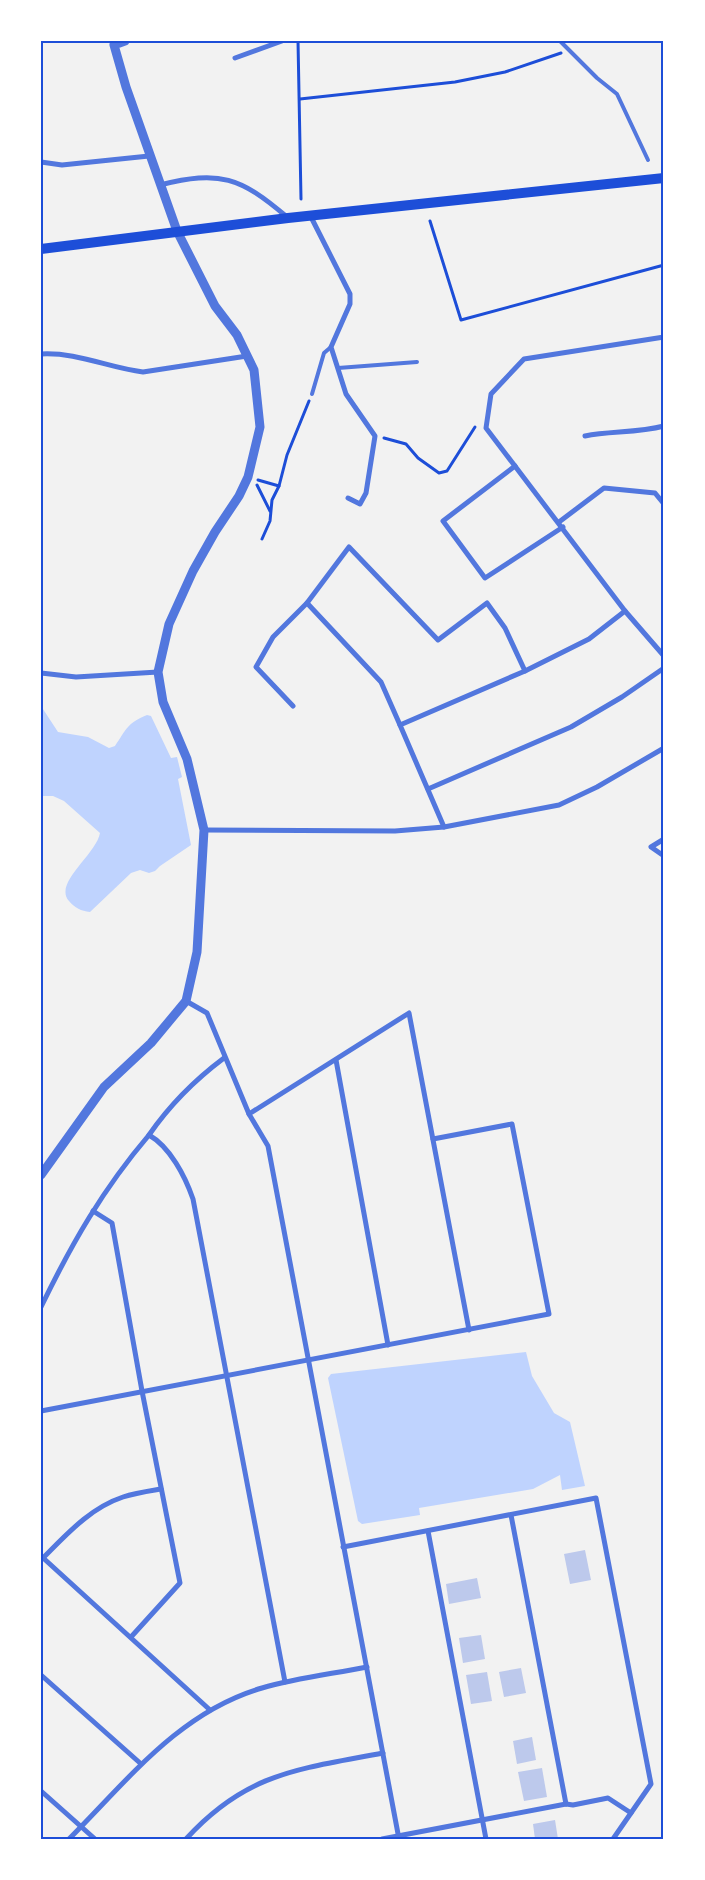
<svg xmlns="http://www.w3.org/2000/svg" width="705" height="1880" font-family="'Exo 2',sans-serif">
  <rect width="100%" height="100%" fill="#f2f2f2"/>
  <g fill="#bfd3fe">
    <path d="M41,706L58,732L88,737L109,748L115,746C126,730 127,723 147,715L151,716L171,758L177,757L182,777L178,779L191,845L160,866L155,871L149,873L140,870L131,873L90,912C81,911 75,908 69,901C53,883 96,855 100,833L64,801L53,796H41Z"/>
    <path d="M526,1352L532,1376L554,1413L570,1422L585,1486L562,1490L560,1475L533,1489L419,1508L420,1515L362,1524L358,1521L328,1378L331,1374Z"/>
  </g>
  <g fill="#bdc9ec">
    <path d="M585,1550L591,1580L570,1584L564,1554Z"/>
    <path d="M477,1578L481,1598L449,1604L446,1584Z"/>
    <path d="M481,1635L485,1659L463,1663L459,1638Z"/>
    <path d="M521,1668L526,1693L504,1697L499,1672Z"/>
    <path d="M487,1672L492,1701L471,1704L466,1675Z"/>
    <path d="M532,1737L536,1760L517,1764L513,1741Z"/>
    <path d="M542,1768L547,1797L524,1801L518,1772Z"/>
    <path d="M555,1820L558,1839H535L533,1824Z"/>
  </g>
  <g fill="none" stroke-linecap="round" stroke-linejoin="round">
    <g stroke="#1d4ed8" stroke-width="3">
      <path d="M298,41L301,199"/>
      <path d="M300,99L455,82L505,72L561,53"/>
      <path d="M430,221L461,320L664,265"/>
      <path d="M384,438L406,444L418,458L439,473L447,471L475,427"/>
      <path d="M258,480L279,486"/>
      <path d="M257,485L270,511"/>
      <path d="M262,539L270,521L272,500L279,486L287,455L309,401"/>
    </g>
    <g stroke="#5277de" stroke-width="4">
      <path d="M560,41L597,78L617,94L648,160"/>
      <path d="M338,368L417,362"/>
      <path d="M312,394L324,353L331,347"/>
    </g>
    <g stroke="#5277de" stroke-width="5">
      <path d="M235,58L282,41"/>
      <path d="M41,162L62,165L149,156"/>
      <path d="M160,185C220,170 240,177 287,217"/>
      <path d="M311,217L350,294V304L331,347L346,394L375,436L366,493L360,504L348,498"/>
      <path d="M664,337L524,359L491,394L486,428L625,611L664,656"/>
      <path d="M41,354C77,352 109,368 143,372L247,356"/>
      <path d="M585,436C611,431 637,433 664,426"/>
      <path d="M515,466L443,521L485,578L563,527"/>
      <path d="M559,522L604,488L655,493L664,504"/>
      <path d="M307,603L349,547L438,640L487,603L505,628L525,671"/>
      <path d="M41,673L76,677L158,672"/>
      <path d="M293,706L256,667L273,637L307,603L381,682L400,725"/>
      <path d="M428,789L571,727L622,697L664,668"/>
      <path d="M444,827L400,725L525,671L589,639L625,611"/>
      <path d="M204,830L395,831L444,827L559,805L597,787L664,748"/>
      <path d="M664,839L651,847L664,856"/>
      <path d="M186,1001L207,1013L249,1114"/>
      <path d="M336,1060L388,1345"/>
      <path d="M149,1135C169,1106 196,1079 224,1058"/>
      <path d="M93,1211L112,1223L142,1391L180,1583L131,1637"/>
      <path d="M41,1307C72,1243 103,1189 149,1135C170,1147 185,1176 193,1199L285,1682"/>
      <path d="M41,1411L549,1314L512,1124L433,1139"/>
      <path d="M511,1515L566,1804"/>
      <path d="M428,1531L486,1839"/>
      <path d="M343,1547L596,1498L651,1784L613,1839"/>
      <path d="M41,1556L210,1710"/>
      <path d="M43,1558C67,1534 90,1508 123,1497C135,1493 149,1491 161,1489"/>
      <path d="M41,1675L140,1763"/>
      <path d="M41,1791L95,1839"/>
      <path d="M69,1839C127,1781 179,1712 262,1688C296,1678 332,1674 367,1667"/>
      <path d="M186,1839C247,1772 300,1769 383,1753"/>
      <path d="M382,1839L566,1804L573,1805L608,1798L631,1813"/>
      <path d="M399,1839L268,1146L249,1114L409,1013L469,1330"/>
    </g>
    <path stroke="#5277de" stroke-width="9" d="M41,1175L104,1087L151,1043L186,1001L197,952L204,830L187,759L163,702L158,672L169,624L193,571L215,532L239,496L248,477L260,427L254,370L237,335L215,306L177,231L126,87L114,45L125,41"/>
    <path stroke="#1d4ed8" stroke-width="10" d="M41,249L288,218L664,178"/>
  </g>
  <rect width="705" height="1880" fill="none" stroke="#ffffff" stroke-width="85"/>
  <rect x="42" y="42" width="620" height="1796" fill="none" stroke="#1d4ed8" stroke-width="2"/>
</svg>
